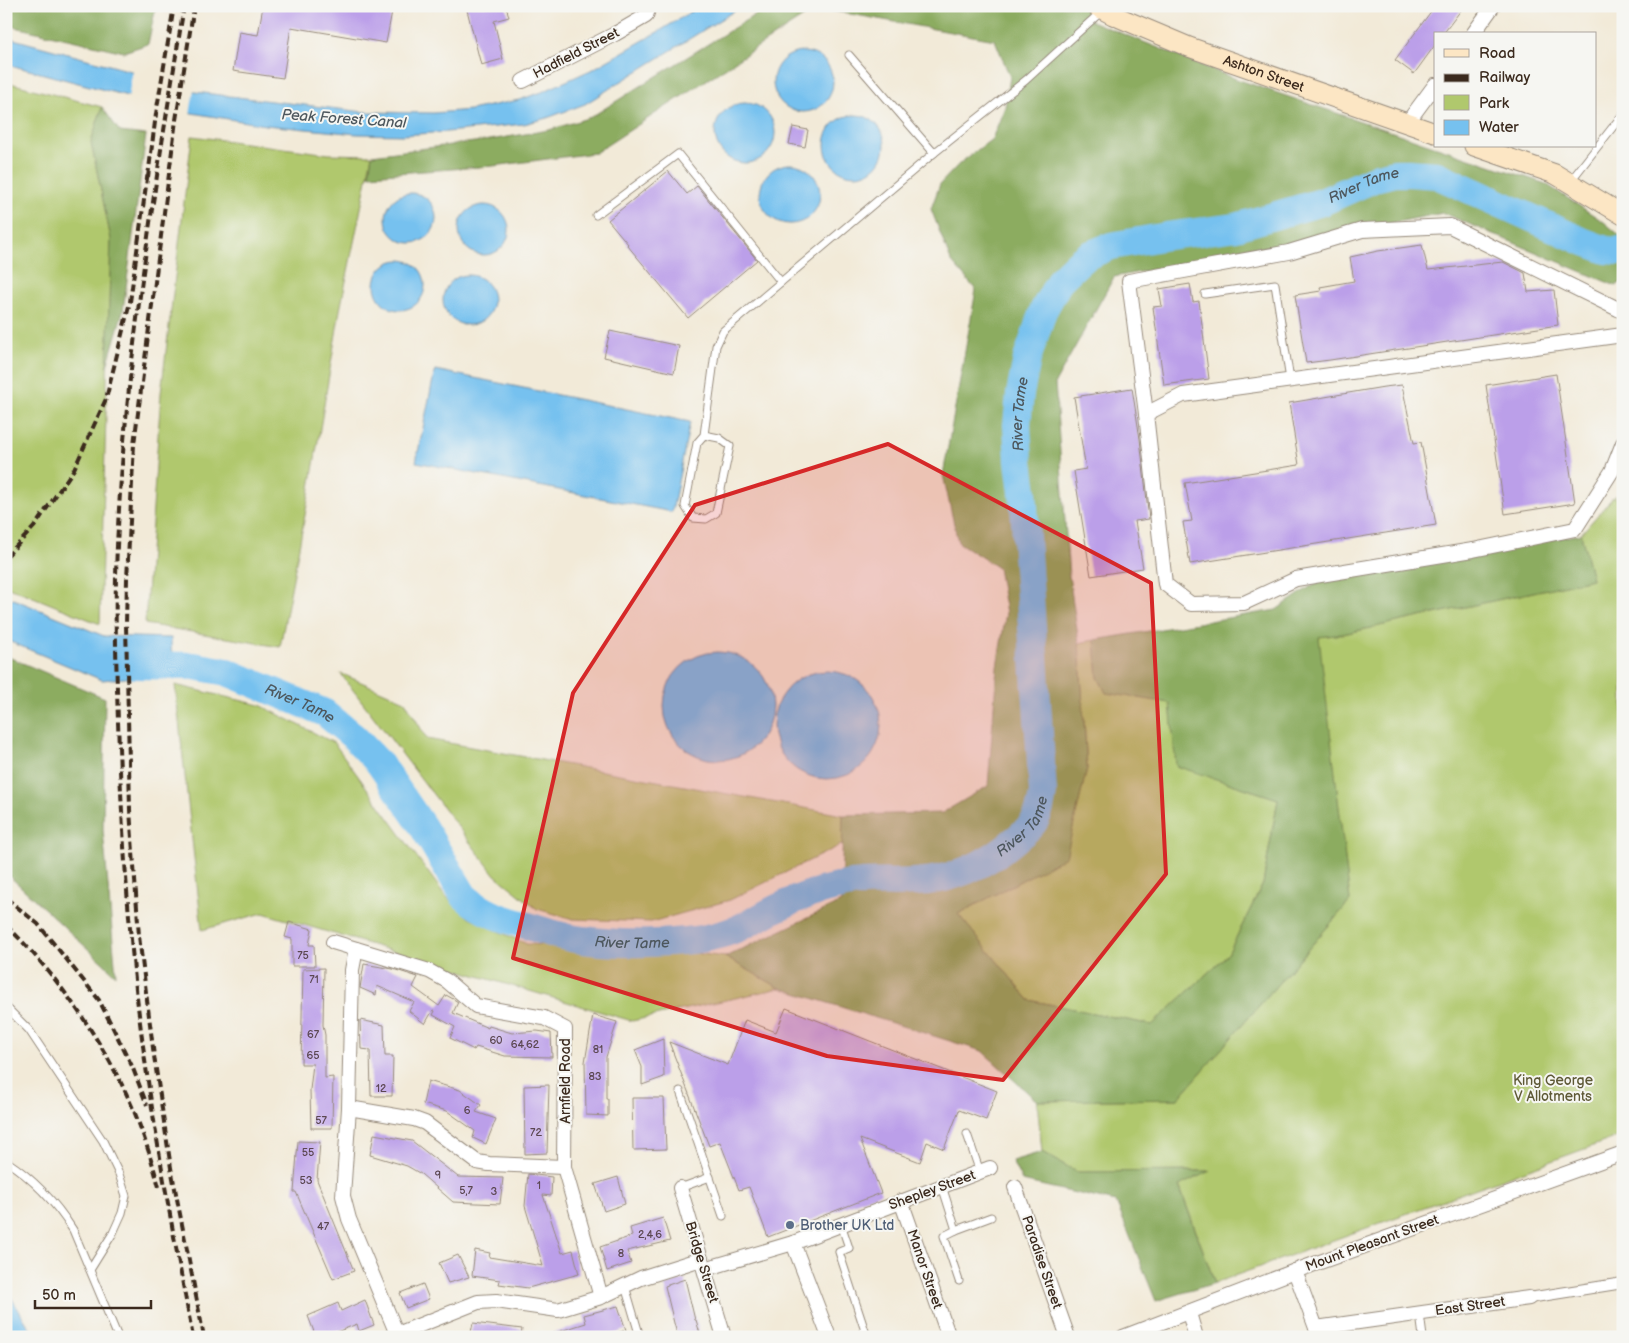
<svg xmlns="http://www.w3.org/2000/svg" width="1629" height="1343" font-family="'Balsamiq Sans',sans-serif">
  <rect width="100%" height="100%" fill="#f6f6f2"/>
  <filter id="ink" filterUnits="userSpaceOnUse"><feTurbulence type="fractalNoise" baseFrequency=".02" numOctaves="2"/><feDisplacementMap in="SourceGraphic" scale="10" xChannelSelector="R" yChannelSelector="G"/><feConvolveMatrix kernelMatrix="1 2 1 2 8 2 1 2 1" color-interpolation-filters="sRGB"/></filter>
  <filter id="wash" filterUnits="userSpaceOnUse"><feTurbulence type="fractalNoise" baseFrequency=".0096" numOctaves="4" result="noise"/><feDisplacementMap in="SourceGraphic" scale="20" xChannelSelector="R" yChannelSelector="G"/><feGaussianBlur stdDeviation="1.12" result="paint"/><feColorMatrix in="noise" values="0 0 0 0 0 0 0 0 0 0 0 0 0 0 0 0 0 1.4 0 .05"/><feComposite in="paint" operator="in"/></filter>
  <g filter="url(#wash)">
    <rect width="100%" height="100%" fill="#f2ead8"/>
    <g fill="#b0c86d" stroke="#767946">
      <path d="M6,82L102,107L91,142L111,239L100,624L6,586Z"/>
      <path d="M192,136L329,154L372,155L340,310L309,494L280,647L145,624L161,393Z"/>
      <path d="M1615,495L1623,510V1135L1215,1283L1179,1185L1208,1171L1077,1172L1042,1152L1037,1101L1178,1099L1350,901L1318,637L1343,634L1592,579L1581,534Z"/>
      <path d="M1095,640L1098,677L1106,692L1170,703L1177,766L1278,799L1263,884L1228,954L1152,1025L1029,1000L958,914L1066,856L1087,768L1079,643Z"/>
      <path d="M340,673L405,701L427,739L843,815V844L730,900L651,922L573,919L537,909L495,875Z"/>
      <path d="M175,685L260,705L334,743L444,894L469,918L527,944L679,951L725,957L780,988L632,1021L263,913L202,930Z"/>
    </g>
    <g fill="#8cac60" stroke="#646b3f">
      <path d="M6,6H156L148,44L124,52L6,25Z"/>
      <path d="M769,6H1088L1091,21L1236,79L1546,184L1604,222L1623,238V281L1616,286L1443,213L1114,277L1055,383L1069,576L1079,643L1087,768L1066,857L958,914L1029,1000L1152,1025L1228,954L1263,884L1278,799L1176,766L1170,703L1106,693L1098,677L1095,640L1276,610L1317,582L1581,534L1592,579L1343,634L1319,637L1350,901L1178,1099L1037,1101L982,1051L780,988L725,957L841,902L843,815L942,813L988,786L997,666L1006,613L998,568L958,542L943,475L976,290L951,261L931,209L940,184L960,163L992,139L1005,107L1010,77L995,40L817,8L595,153L493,166L369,175L372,155L490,140L549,130L591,117Z"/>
      <path d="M102,107L120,132L146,135L123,311L107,366L111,239L91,142Z"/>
      <path d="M6,656L105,698L103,830L116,975L6,873Z"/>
      <path d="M1042,1152L1077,1172L1210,1171L1179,1186L1215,1283L1156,1301L1116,1202L1022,1181L1012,1161Z"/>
    </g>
    <g fill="#76c1ef" stroke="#587686">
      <path d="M700,6H742L585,104L547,118L524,124L447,132L402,135L357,134L265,125L192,113L6,64V37L131,71L195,92L364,112L434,113L470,110L519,100L542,92L593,69L663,29Z"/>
      <circle cx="803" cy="82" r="30"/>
      <circle cx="745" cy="133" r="30"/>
      <circle cx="855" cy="145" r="30"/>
      <circle cx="790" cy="194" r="30"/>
      <circle cx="411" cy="218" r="25"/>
      <circle cx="484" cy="230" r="25"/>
      <circle cx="400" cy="285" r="25"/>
      <circle cx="468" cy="300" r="25"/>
      <path d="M435,370L690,422L672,512L416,462Z"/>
      <path d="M6,596L104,636L171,638L172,674L102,680L6,640Z"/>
      <circle cx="718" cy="706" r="54"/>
      <circle cx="827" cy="725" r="54"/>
      <path d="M6,1289L35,1337H7Z"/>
    </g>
    <path fill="#f2ead8" d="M133,69L194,89L190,115L128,98Z"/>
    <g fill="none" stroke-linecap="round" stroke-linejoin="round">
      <path stroke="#76c1ef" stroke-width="28" id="s1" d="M135,665L194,666L227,672L325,713L354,737L379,763L423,827L464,896C483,913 501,918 525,925C544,931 563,938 583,940C621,945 689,945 726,933C745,927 759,917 777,908C795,899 817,891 837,887C863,880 890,884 916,882C953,880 987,864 1015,840C1022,834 1029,829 1034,822C1040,813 1041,803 1043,793L1023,492L1019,461L1017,425L1020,394L1027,359L1043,311L1060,280L1080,261L1089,255L1111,246L1167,236L1236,227L1322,202L1378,177L1395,173H1409L1437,175L1582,241L1606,250L1619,251L1623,249"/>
    </g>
    <g id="blocks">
      <g fill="#bb9fe9">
        <path d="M263,6H393L386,43L291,27L283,78L233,71L239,32L258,35Z"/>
        <path d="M466,6H506L509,17L494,21L503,59L481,65Z"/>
        <path d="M1435,6H1464L1443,34H1435V45L1414,74L1395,60Z"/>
        <path d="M793,127L808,130L805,147L789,144Z"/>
        <path d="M668,171L687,194L697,186L757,260L688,318L627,245L628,244L608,220Z"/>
        <path d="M1422,245L1428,270L1503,262L1525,273L1528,292L1554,290L1558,325L1330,360L1306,363L1295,295L1321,291L1320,287L1354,281L1350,257L1378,251Z"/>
        <path d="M1190,284L1193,302L1199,301L1209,379L1164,385L1153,307L1162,306L1159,289Z"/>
        <path d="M610,331L679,346L674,373L604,357Z"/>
        <path d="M1556,374L1575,503L1505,514L1486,385Z"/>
        <path d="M1402,385L1414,443L1421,442L1436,525L1190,564L1183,522L1192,521L1185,483L1299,465L1289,403L1384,387Z"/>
        <path d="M1132,388L1140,439L1149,519L1135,521L1143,568L1091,576L1074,471L1086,469L1074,397Z"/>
        <path d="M289,922L312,929L309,945H314L315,966H292V939L285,937Z"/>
        <path d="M364,964L393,969L418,977L413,987L439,1006L446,995L455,1000L458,1002L453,1013L488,1028L489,1026L512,1033L537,1031L551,1033L552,1057L505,1056L476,1047L474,1050L450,1038L455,1027L433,1015L435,1011L433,1010L425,1024L409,1011L414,1002L377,986L376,995L360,988Z"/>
        <path d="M324,968L323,1025L325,1035V1078L333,1077L332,1128H311L310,1090L313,1064H301L303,969Z"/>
        <path d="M786,1008L997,1091L986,1120L959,1110L944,1149L927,1142L920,1162L860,1139L881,1193L768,1237L749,1187L739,1190L720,1142L709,1146L669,1042L728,1065L745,1020L776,1032Z"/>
        <path d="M593,1015L617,1022L606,1057V1099H608V1116L586,1115L585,1062Z"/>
        <path d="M360,1020L384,1025L385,1056H393L392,1096H371L370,1050L361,1049Z"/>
        <path d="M663,1039L664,1077L642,1085V1067L635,1050Z"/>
        <path d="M428,1081L460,1090L481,1105L476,1112L496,1119L486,1144L473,1138L475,1131L447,1111L423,1104Z"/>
        <path d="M549,1085L547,1153L525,1154L524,1086Z"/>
        <path d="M632,1098H664L666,1149L633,1150Z"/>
        <path d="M374,1134L412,1141L458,1177L503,1178L500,1204L453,1202L421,1174L407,1166L370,1155Z"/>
        <path d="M298,1141L320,1142L317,1180L354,1271L333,1279L296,1192H294Z"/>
        <path d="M528,1174L552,1177L551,1196L543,1195L562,1253L573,1250L579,1274L528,1288L499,1284L500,1280L472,1276L475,1250L490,1253L489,1257L543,1266L525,1206Z"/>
        <path d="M618,1177L625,1204L604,1211L595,1184Z"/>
        <path d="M663,1218L670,1241L627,1251L631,1263L607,1271L600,1247L632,1236L630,1228Z"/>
        <path d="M458,1255L469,1277L448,1283L439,1263Z"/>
        <path d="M685,1279L695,1320H696L701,1337H678L674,1323L665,1286Z"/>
        <path d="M423,1284L429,1299L406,1308L400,1293Z"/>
        <path d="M365,1300L374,1325L359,1331L357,1324L324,1337H316L308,1316L338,1303L341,1311Z"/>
        <path d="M618,1306L626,1330L604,1337H551V1334L586,1323L584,1315Z"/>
        <path d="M473,1323L522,1329L521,1337H470Z"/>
      </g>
    </g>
  </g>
  <g filter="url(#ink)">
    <use href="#blocks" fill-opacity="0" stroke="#968a7b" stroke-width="1"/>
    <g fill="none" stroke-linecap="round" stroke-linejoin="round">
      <g stroke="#968a7b" stroke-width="9">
        <g id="service">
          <path d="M849,55L934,153"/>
          <path d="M1569,183L1623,114"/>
          <path d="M596,215L678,154L781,282"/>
          <path d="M1205,294L1275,284L1290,380"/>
          <path d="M704,435L697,443L685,506L693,518L706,519L716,513L730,446L719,438L704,435L716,346L723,331L934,153L1026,80L1103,10"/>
          <path d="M6,1007L29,1030L103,1141L119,1174L126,1196L122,1213L113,1233L90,1270"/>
          <path d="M680,1091L723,1216"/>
          <path d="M967,1134L980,1172"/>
          <path d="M6,1161C32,1178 56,1203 73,1230L118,1337"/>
          <path d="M942,1186L956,1230L944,1236L959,1281"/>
          <path d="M680,1188L710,1177"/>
          <path d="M841,1224L849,1248L839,1252L867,1337"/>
          <path d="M956,1230L991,1217"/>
          <path d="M625,1286L640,1337"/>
          <path d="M1420,1314L1423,1337"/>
        </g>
      </g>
      <g stroke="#968a7b" stroke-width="12">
        <path id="pedestrian" d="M1529,1298L1623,1283"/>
      </g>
      <g stroke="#968a7b" stroke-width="16">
        <g id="minor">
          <path d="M1473,34L1493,6"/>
          <path d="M523,81L615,34L646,16L649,6"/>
          <path d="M1407,123L1435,85"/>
          <path d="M1623,335L1183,395L1146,414L1165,584L1191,604L1244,603L1296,579L1473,550L1575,529L1612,471L1623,443"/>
          <path d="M1146,414L1129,281L1289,252L1362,230L1450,226L1618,309L1623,312"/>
          <path d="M333,942L429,971L447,981L476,1006L544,1018L565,1029L564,1167L601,1297"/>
          <path d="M356,949L352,970L349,1108L343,1196L349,1219L397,1334"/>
          <path d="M349,1108L414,1119L425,1123L477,1162L489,1164L564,1167"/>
          <path d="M1015,1187L1068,1337"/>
          <path d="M680,1188L724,1337"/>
          <path d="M901,1201L949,1337"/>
          <path d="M793,1243L829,1337"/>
          <path d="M705,1269L793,1243L990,1168"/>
          <path d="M1295,1271L1319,1336"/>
          <path d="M1189,1313L1196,1337"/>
          <path d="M1316,1328L1529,1298"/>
          <path d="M390,1337L478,1302L496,1301L558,1310L601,1297L641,1278L701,1259"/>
          <path d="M1123,1337L1295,1271L1623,1153"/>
        </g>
      </g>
      <g stroke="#968a7b" stroke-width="21">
        <g id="secondary">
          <path id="s2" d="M1096,6L1113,15L1189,47L1435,133"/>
          <path d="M1474,146L1555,174L1623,215"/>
        </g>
      </g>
      <use href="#service" stroke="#fff" stroke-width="7"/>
      <use href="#pedestrian" stroke="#fff" stroke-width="10"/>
      <use href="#minor" stroke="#fff" stroke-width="14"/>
      <use href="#secondary" stroke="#fce6c4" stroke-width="19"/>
      <g stroke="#3b2a1e" stroke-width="4" stroke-dasharray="8 4" stroke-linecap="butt">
        <path d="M184,6C156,179 127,353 118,527C114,592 116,658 118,722C122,828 128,933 142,1038C155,1138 174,1238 193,1337"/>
        <path d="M194,6L176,120L134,444L127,579L126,624L130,810L139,936L154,1056L171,1168L204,1337"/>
        <path d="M148,177L156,114L174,6"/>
        <path d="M6,557L34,527L74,469L106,399L130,302L148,171"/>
        <path d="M6,898L38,924L99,1000L132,1066L147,1105"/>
        <path d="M6,925C52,970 90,1023 119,1079C137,1113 149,1150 159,1187"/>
      </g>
    </g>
  </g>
  <path fill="#d62828" fill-opacity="0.2" stroke="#d62828" stroke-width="4" stroke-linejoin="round" d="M888,444L1151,583L1166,874L1003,1080L827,1056L513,958L573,693L695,505Z"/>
  <circle fill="#5c6f8a" stroke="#f6f6f2" stroke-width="2" cx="790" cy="1225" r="5"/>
  <g text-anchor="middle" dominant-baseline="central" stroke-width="4" stroke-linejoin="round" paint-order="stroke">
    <g font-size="11" fill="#5b4751">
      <text x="303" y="955">75</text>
      <text x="314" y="979">71</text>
      <text x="313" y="1034">67</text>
      <text x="496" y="1040">60</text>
      <text x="525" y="1044">64,62</text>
      <text x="598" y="1049">81</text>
      <text x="313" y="1055">65</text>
      <text x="595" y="1076">83</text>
      <text x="381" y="1088">12</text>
      <text x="467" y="1110">6</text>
      <text x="321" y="1120">57</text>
      <text x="536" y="1132">72</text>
      <text x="308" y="1152">55</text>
      <text x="438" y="1175">9</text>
      <text x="306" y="1180">53</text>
      <text x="539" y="1185">1</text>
      <text x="466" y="1190">5,7</text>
      <text x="494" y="1191">3</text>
      <text x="323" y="1226">47</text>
      <text x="650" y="1234">2,4,6</text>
      <text x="621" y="1253">8</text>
    </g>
    <g font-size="14" fill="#3b2a1e" stroke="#f6f6f2">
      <text transform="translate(576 53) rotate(-27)">Hadfield Street</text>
      <text stroke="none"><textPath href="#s2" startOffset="181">Ashton Street</textPath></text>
      <text transform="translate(565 1081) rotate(-90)">Arnfield Road</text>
      <text transform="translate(932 1190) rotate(-20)">Shepley Street</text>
      <text transform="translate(1372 1243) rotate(-20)">Mount Pleasant Street</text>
      <text transform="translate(702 1262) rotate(73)">Bridge Street</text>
      <text transform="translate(1042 1262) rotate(71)">Paradise Street</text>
      <text transform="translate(925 1269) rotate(71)">Manor Street</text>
      <text transform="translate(1470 1306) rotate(-8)">East Street</text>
    </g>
    <g font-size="14" fill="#5e5936" stroke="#f6f6f2">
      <text x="1553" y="1080">King George<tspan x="1553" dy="16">V Allotments</tspan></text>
    </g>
    <g font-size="14" fill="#4e5e75" stroke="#f6f6f2" text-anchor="start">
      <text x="800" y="1225">Brother UK Ltd</text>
    </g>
    <g font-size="15" font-style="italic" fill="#4d575d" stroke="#f6f6f2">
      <text transform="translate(344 119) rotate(4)">Peak Forest Canal</text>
      <text stroke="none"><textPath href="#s1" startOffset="1914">River Tame</textPath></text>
      <text stroke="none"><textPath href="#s1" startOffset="1449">River Tame</textPath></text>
      <text stroke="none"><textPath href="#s1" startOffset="172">River Tame</textPath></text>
      <text stroke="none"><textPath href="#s1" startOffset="1028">River Tame</textPath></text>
      <text stroke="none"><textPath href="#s1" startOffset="608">River Tame</textPath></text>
    </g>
  </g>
  <rect width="1629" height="1343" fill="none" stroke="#f6f6f2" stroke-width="25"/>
  <rect x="1434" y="32" width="162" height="115" fill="#f6f6f2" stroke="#aba49d"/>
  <rect x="1444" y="49" width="25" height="8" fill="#fce6c4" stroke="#aba49d"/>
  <text x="1479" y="58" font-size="15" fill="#3b2a1e">Road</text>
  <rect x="1444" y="74" width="25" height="8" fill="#3b2a1e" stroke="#aba49d"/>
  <text x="1479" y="82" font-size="15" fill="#3b2a1e">Railway</text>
  <rect x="1444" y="95" width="25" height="15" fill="#b0c86d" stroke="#aba49d"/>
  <text x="1479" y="108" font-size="15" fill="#3b2a1e">Park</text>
  <rect x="1444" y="120" width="25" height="15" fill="#76c1ef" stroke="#aba49d"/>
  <text x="1479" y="132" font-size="15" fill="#3b2a1e">Water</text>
  <path d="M35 1300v8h116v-8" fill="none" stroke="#3b2a1e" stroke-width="2.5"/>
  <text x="42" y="1300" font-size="15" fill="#3b2a1e" stroke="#f6f6f2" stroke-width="4" paint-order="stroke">50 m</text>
</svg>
